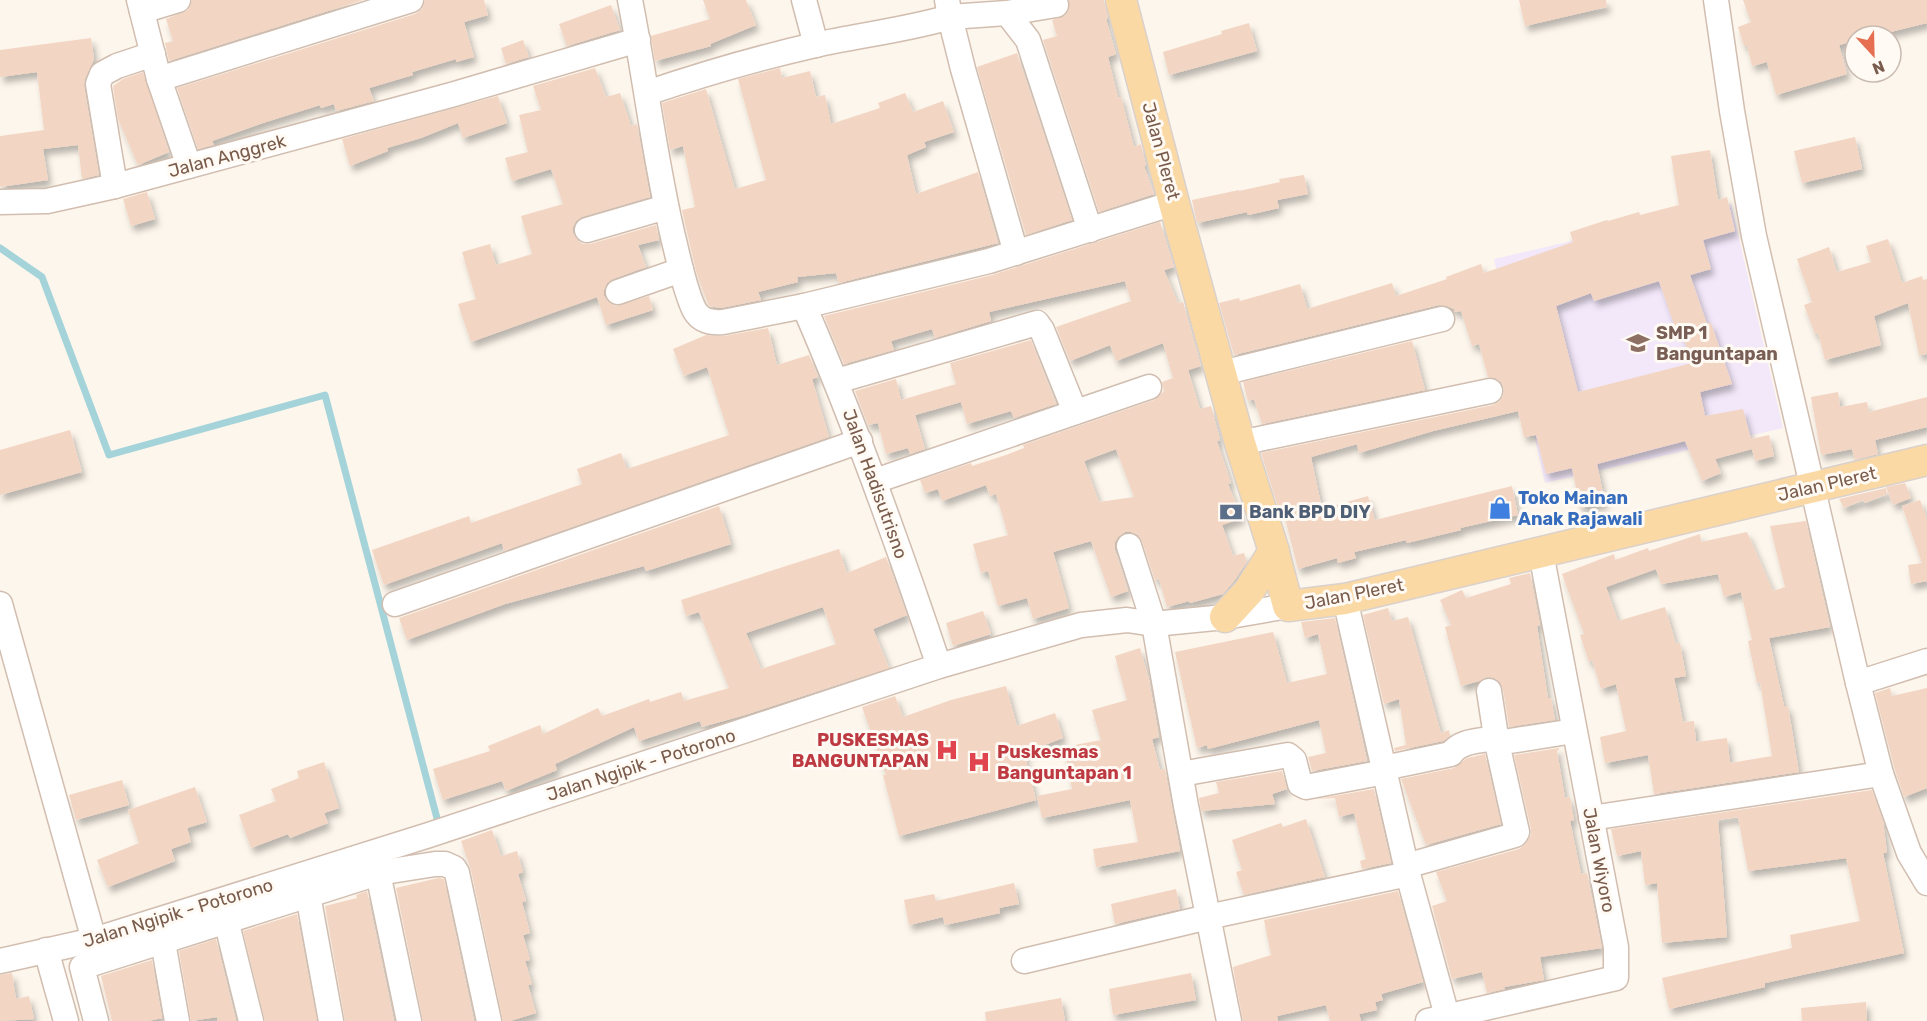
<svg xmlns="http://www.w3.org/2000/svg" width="1927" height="1021" font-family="Rubik,sans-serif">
  <defs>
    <filter id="shadow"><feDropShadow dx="3.5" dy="6" stdDeviation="3" flood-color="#0004"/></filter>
  </defs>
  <rect width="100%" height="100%" fill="#fdf6ec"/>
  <path fill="#f3e8fa" d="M1731,204L1783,428L1545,483L1494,259Z"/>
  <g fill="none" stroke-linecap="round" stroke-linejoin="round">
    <path stroke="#a5d3da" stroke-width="7" d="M0,248L42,277L109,455L325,395L438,822"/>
  </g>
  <g fill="#f3d5c3" fill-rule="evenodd" filter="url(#shadow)">
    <path d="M192,0H363L169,61L165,43L173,41L166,19L188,10Z"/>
    <path d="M425,0H484L488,15L464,22L474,57L456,62V59L412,72L413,75L369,88L374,101L336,111L334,104L321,108L320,105L263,123L212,141L214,145L198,149L177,88L415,14L422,9Z"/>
    <path d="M703,0H746L756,25L710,44L711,46L655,61L651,36L710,19Z"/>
    <path d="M1069,0H1104L1108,18L1106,19L1116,54L1108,57L1118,97H1121L1134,147L1141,144L1146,166H1144L1154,194L1099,212L1043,40L1057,36L1052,20L1065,16L1069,9Z"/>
    <path d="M1519,0H1606L1607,7L1525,26Z"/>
    <path d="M1743,0H1927V23L1874,36H1855V41L1839,45L1847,74L1776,95L1767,62L1752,66L1747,45L1744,46L1738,27L1751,22Z"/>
    <path d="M611,5L620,30L567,46L559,24Z"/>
    <path d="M1249,23L1257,51L1169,75L1163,52L1222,34L1221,31Z"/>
    <path d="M91,38L94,59L85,79L84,86L99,175L82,179L78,145L43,149L48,180L0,187V136L44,130L37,72L0,77V50Z"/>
    <path d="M523,40L529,57L506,64L501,48Z"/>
    <path d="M1017,53L1072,220L1026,235L977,67Z"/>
    <path d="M595,68L606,97L620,93L631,126L637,124L650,197L582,217L576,221L573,227V233L578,241L583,244H590L656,225L659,240L638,245L646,267L613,279L607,283L604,290V296L608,302L616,306L649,296L653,310L606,325L597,297L471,342L458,304L476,299L462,252L490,244L496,265L532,254L521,216L563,204L551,169L512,181L505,158L528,152L519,115L541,110L533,86Z"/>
    <path d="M780,68L782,78L810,71L816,97L825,95L831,124L880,108L878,103L905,93L913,112L943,101L954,132L924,142L926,147L907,155L916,194L978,172L998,243L839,283L836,273L797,277L798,282L758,292L761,300L721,308L709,306L697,275L682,210L695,207L683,146L670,150L662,103L706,89L735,189L766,180L738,79Z"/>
    <path d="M143,72L169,152L138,165L118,119L113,86L123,79Z"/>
    <path d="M498,96L507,123L463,138L458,123L421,138L387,148L388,151L350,166L342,139Z"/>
    <path d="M1855,137L1862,169L1802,183L1794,151Z"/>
    <path d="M1710,150L1718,200L1727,197L1735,231L1703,240L1711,269L1690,275L1707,324L1711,323L1732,384L1700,392L1705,416L1743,409L1751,439L1769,435L1774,456L1755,461L1752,449L1715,459L1721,473L1702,481L1685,441L1597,464L1605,503L1580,508L1572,468L1546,474L1536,435L1524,437L1518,411L1433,431L1359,453L1357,444L1311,457L1322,509L1368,496L1375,520L1512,486L1518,515L1460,528L1461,530L1407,543L1406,540L1354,552L1356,558L1338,563L1337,558L1298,569L1282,506L1278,507L1261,453L1493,405L1499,402L1503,396L1504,388L1501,382L1495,378L1488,377L1479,344L1472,346L1461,311L1455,312L1454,309L1447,306L1439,305L1234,355L1219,303L1239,298L1240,301L1300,284L1307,309L1392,283L1396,296L1447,279L1446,277L1481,264L1484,273L1573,242L1570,232L1607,220L1608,221L1639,212L1640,215L1679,205L1671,156ZM1659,281L1676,330L1680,329L1692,363L1578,392L1556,306L1591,293L1594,301Z"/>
    <path d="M1304,175L1308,194L1277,200L1279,208L1248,215L1247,212L1197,223L1192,200L1239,190V191L1280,182L1279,179Z"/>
    <path d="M147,192L155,219L131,226L123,199Z"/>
    <path d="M1160,222L1174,267L1164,270L1178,303L1183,302L1201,366L1188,370L1200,409L1211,406L1220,440L1217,441L1231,483L1228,484L1242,518L1222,525L1233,556L1244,553L1247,562L1235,580L1223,594L1190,603L1189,601L1167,607L1159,579L1155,580L1142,541L1138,535L1131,532H1125L1118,537L1115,542V550L1128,591L1111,597L1091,541L1053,552L1069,608L1033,619L1027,598L998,606L988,571L981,573L973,544L1008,535L996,494L990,496L986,485L942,501L938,489L925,493L920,480L971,463L972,466L1006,455L1024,448L1023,445L1154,400L1164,391L1162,382L1173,378L1163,343L1116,361L1110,345L1070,361L1056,327L1131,301L1125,281L989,312L991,321L935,338L932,329L891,341L894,350L844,364L824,316L992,275ZM1116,449L1134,497L1099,502L1084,461Z"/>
    <path d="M1888,239L1902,283L1922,276L1923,280L1927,279V354L1919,355L1908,303L1874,316L1881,345L1825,360L1818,333L1815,334L1804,305L1812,302L1797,259L1829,247L1837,272L1871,262L1866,246Z"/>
    <path d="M768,328L777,365L809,355L818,377L812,379L829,437L504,551L502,543L384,585L372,550L469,516L471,523L582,484L577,469L621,453L627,469L729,435L707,367L684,376L673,349L706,335L724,336Z"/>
    <path d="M1031,340L1056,404L1014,418L1011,411L967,424L961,402L915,415L925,449L910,454L908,448L886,454L878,423L868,425L855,391L896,379L901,400L956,384L950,363Z"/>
    <path d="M1412,341L1425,390L1262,424L1254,399L1248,401L1243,382Z"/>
    <path d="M1838,392L1840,407L1867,402L1869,412L1927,397V427L1875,440L1878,454L1855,460L1852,449L1821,455L1811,397Z"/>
    <path d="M70,430L82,472L0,495V450Z"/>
    <path d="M1905,483L1911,498L1893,505L1886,487Z"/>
    <path d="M1886,488L1887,494L1865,503L1863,500L1844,508L1839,499Z"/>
    <path d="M1920,500L1927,519V581L1911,584L1908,565L1922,563L1902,506Z"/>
    <path d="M719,506L731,544L646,571L644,566L505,604L407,640L399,618Z"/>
    <path d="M1806,521L1830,627L1769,638L1784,706H1788L1799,772L1654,794L1648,755L1605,763L1600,737L1626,731L1616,684L1601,689L1592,660L1589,662L1580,635L1584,634L1562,574L1614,554L1615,560L1648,548L1649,551L1700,534L1701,542L1747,532L1773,591L1785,587L1770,526ZM1656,569L1661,584L1718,574L1724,597L1741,592L1752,640L1748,641L1757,683L1760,682L1772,756L1730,763L1727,738L1696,742L1694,721L1683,722L1674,678L1686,676L1680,643L1676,644L1665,607L1618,621L1606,587Z"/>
    <path d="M839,549L847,573L886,557L907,615L873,629L889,668L745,715L702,727L700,721L639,741L634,727L555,764L557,770L506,791L502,781L443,800L433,769L490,751L488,746L540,725L543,734L598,708L602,716L649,699L650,702L681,692L684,701L729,688L699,612L686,616L681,600ZM823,607L836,644L761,669L746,633Z"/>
    <path d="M1530,573L1540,625L1537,626L1548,698H1551L1555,720L1509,727L1503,689L1500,682L1494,678L1487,677L1479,681L1461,686L1445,627L1451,625L1440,600L1462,590L1466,598L1511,584L1509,578Z"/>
    <path d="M1388,608L1392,621L1408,617L1441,733L1449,730L1450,736L1443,741L1395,751L1394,748L1406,745L1399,699L1384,704L1363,615Z"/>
    <path d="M983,611L991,634L953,646L946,623Z"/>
    <path d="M1335,618L1367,761L1312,771L1308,757L1326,753L1319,720L1208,749L1207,745L1197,748L1175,652L1273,632L1287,683L1327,674L1318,634L1305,638L1301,622Z"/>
    <path d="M1140,648L1149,680L1159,737L1152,739L1160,770L1165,769L1180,851L1096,867L1093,849L1138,842L1130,800L1042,818L1037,796L1072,789L1064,747L1101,740L1092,710L1127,700L1115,656Z"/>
    <path d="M1006,686L1017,726L1055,713L1063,738L1024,753L1036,800L899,836L883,775H886L862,707L895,696L903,717L951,700Z"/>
    <path d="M1890,688L1892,696L1927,688V788L1904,797L1895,770L1875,693Z"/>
    <path d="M1559,748V750L1557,751L1565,798L1570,797L1574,820L1570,821L1581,874L1587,873L1602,948L1540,957L1544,980L1504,987L1505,989L1487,993L1482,972L1452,979L1432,906L1447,901L1436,872L1519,849L1526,843L1531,835V829L1514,755Z"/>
    <path d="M1485,754L1501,824L1426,845L1401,779L1454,768L1467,758Z"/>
    <path d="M324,762L339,808L324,813L328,823L290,838L288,834L251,848L239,815L276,801L271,789L299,778L297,771Z"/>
    <path d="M1282,771L1287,789L1272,794L1275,804L1201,811L1199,798L1219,793L1216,782Z"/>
    <path d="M122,780L129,805L76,820L69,795Z"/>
    <path d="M195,787L207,822L187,828L191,842L171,849L175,861L108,887L97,860L139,843L128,810Z"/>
    <path d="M1374,789L1391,863L1362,869L1360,861L1366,859L1354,813L1339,817L1335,798L1317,799Z"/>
    <path d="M1872,790L1883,821L1887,853H1883L1904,953L1765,983V987L1669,1009L1662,978L1792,948L1790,935L1860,921L1846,858L1748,871L1738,817L1718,820L1727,937L1662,943L1657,883L1645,885L1641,851L1617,856L1611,829Z"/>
    <path d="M1306,819L1325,877L1244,895L1236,872L1242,870L1232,840L1281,823L1283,827Z"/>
    <path d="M492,830L501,856L517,851L523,872L518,874L526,901L522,902L530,933L523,935L530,960L525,961L532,984L528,985L536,1013L510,1021H503L471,870L461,841Z"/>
    <path d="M438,878L444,879L474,1021H423L396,888Z"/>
    <path d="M1014,883L1019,904L999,908L1000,913L945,925L943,917L909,925L904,900L934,894L936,901Z"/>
    <path d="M1176,889L1180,909L1115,924L1111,904Z"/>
    <path d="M367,891L394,1021H345L325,906L357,898L356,895Z"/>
    <path d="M1398,891L1423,982L1381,994L1383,1000L1375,1002L1377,1010L1359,1014L1361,1021H1330L1326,1005L1277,1016L1278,1021H1243L1233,967L1271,955L1264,920Z"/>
    <path d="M297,914L317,1021H265L243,931Z"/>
    <path d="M216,939L236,1021H218L217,1017L191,1021L179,951Z"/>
    <path d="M152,960L162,1018L148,1021H112L101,976Z"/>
    <path d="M12,973L16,999L29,996L34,1019L0,1021V975Z"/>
    <path d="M1191,973L1196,1000L1113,1015L1109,989Z"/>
    <path d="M1061,998L1065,1021H986L985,1012Z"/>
    <path d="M1866,1002L1867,1021H1802L1801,1008Z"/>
  </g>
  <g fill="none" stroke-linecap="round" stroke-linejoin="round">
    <g stroke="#d1beb0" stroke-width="27">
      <g id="minor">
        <path d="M139,0L159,79L189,166"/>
        <path d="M630,0C646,81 655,164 675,245C679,262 687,297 695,311C701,321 712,323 723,322L804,306L989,261L1174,203"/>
        <path d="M804,0L816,45"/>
        <path d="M1716,0L1732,111L1754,236L1858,683L1881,774L1909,853L1927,883"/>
        <path d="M142,11L178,0"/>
        <path d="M1007,13L1028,40L1090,230"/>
        <path d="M159,79L411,0"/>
        <path d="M647,93C703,74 758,58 815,45C860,35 906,30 950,17L947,0"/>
        <path d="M115,186L98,84L102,74L117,66L153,54"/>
        <path d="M0,202L47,201L115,186L451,95L638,40"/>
        <path d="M587,230L666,207"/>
        <path d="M1016,253L963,69L950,17L1007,13L1056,5"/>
        <path d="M618,292L681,270"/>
        <path d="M804,306C855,423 898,544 939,666"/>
        <path d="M1222,373L1442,319"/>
        <path d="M837,381L1037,323L1042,330L1075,412"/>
        <path d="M1240,443L1490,391"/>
        <path d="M875,481L1149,387"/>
        <path d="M1129,546L1154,624L1186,806L1229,1021"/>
        <path d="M1345,599L1408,874L1447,1016"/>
        <path d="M0,604L94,940"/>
        <path d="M395,604L860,441"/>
        <path d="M1858,683L1927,661"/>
        <path d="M1489,691L1497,743"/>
        <path d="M1384,768L1451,754C1460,740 1481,741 1496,738"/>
        <path d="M1181,774L1288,755L1294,760L1300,784L1306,787L1385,772"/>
        <path d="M1591,818L1881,774"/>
        <path d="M1406,866L1515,835L1517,832L1497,743L1574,731"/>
        <path d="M378,873L409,1021"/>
        <path d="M303,881L308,895L331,1021"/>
        <path d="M226,920L251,1021"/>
        <path d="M163,942L177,1021"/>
        <path d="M46,950L66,1021"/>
        <path d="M0,961L94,940L429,835L939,666L1081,625L1127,620L1154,624L1225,617L1288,606"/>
        <path d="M1024,961L1208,917L1408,874"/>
        <path d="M96,1021L82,967L378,873L435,864H445L454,868L457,873L489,1021"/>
        <path d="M1428,1021L1616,978V947L1541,553"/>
      </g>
    </g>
    <g stroke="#dad1cd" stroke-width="33">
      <g id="major">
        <path d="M1121,0L1174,203L1240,443L1272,545L1288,606L1345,599L1927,460"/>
        <path d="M1225,617L1249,591L1274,551"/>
      </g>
    </g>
    <use href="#minor" stroke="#fff" stroke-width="24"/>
    <use href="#major" stroke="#fbd9a5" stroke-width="30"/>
  </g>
  <defs>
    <g id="school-bare" transform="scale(1.8)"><path d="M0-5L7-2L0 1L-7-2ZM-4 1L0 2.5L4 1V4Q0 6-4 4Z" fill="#8d6e63" stroke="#fffaf3" stroke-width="2.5" paint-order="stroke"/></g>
    <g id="shop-bare" transform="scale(1.8)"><path d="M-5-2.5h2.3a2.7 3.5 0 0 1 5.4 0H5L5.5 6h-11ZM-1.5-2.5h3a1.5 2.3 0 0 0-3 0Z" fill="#3f7fe0" stroke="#fffaf3" stroke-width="2.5" paint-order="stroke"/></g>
    <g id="bank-bare" transform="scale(1.8)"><path d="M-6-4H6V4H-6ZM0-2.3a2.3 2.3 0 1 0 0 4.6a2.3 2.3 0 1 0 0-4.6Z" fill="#5c6f8a" stroke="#fffaf3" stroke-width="2.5" paint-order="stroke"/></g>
    <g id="hospital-bare" transform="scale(1.8)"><path d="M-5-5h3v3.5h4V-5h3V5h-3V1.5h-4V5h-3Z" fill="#e0444e" stroke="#fffaf3" stroke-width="2.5" paint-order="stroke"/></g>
  </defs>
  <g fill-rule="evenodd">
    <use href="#school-bare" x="1638" y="343"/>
    <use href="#shop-bare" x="1500" y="508"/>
    <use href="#bank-bare" x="1231" y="512"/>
    <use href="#hospital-bare" x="947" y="750"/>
    <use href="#hospital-bare" x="979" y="762"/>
  </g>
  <g text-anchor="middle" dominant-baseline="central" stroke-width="6" stroke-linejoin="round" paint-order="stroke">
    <g font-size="18" fill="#7a5c4d" stroke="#fffaf3">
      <text transform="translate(1161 151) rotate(75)">Jalan Pleret</text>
      <text transform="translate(227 156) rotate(-15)">Jalan Anggrek</text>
      <text transform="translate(875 484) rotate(70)">Jalan Hadisutrisno</text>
      <text transform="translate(1827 484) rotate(-13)">Jalan Pleret</text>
      <text transform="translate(1354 594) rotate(-11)">Jalan Pleret</text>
      <text transform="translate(641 765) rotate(-18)">Jalan Ngipik - Potorono</text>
      <text transform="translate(1599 860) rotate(79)">Jalan Wiyoro</text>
      <text transform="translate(178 913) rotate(-17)">Jalan Ngipik - Potorono</text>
    </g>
    <g font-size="18" font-weight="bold" fill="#785e54" stroke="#fffaf3" text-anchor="start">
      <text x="1656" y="333">SMP 1<tspan x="1656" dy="21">Banguntapan</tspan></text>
    </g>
    <g font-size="18" font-weight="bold" fill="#366cbe" stroke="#fffaf3" text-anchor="start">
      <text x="1518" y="498">Toko Mainan<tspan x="1518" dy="21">Anak Rajawali</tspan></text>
    </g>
    <g font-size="18" font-weight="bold" fill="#4e5e75" stroke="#fffaf3" text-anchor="start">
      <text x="1249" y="512">Bank BPD DIY</text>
    </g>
    <g font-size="18" font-weight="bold" fill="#be3a42" stroke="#fffaf3" text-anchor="end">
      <text x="929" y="740">PUSKESMAS<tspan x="929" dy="21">BANGUNTAPAN</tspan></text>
      <text x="997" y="752" text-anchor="start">Puskesmas<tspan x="997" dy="21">Banguntapan 1</tspan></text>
    </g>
  </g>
  <g transform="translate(1873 54) rotate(158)"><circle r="28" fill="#fffaf3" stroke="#cabbb1" stroke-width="1.5"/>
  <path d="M0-4.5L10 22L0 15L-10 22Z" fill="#e76f51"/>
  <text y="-9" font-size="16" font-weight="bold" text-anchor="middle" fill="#7a5c4d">N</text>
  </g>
</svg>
